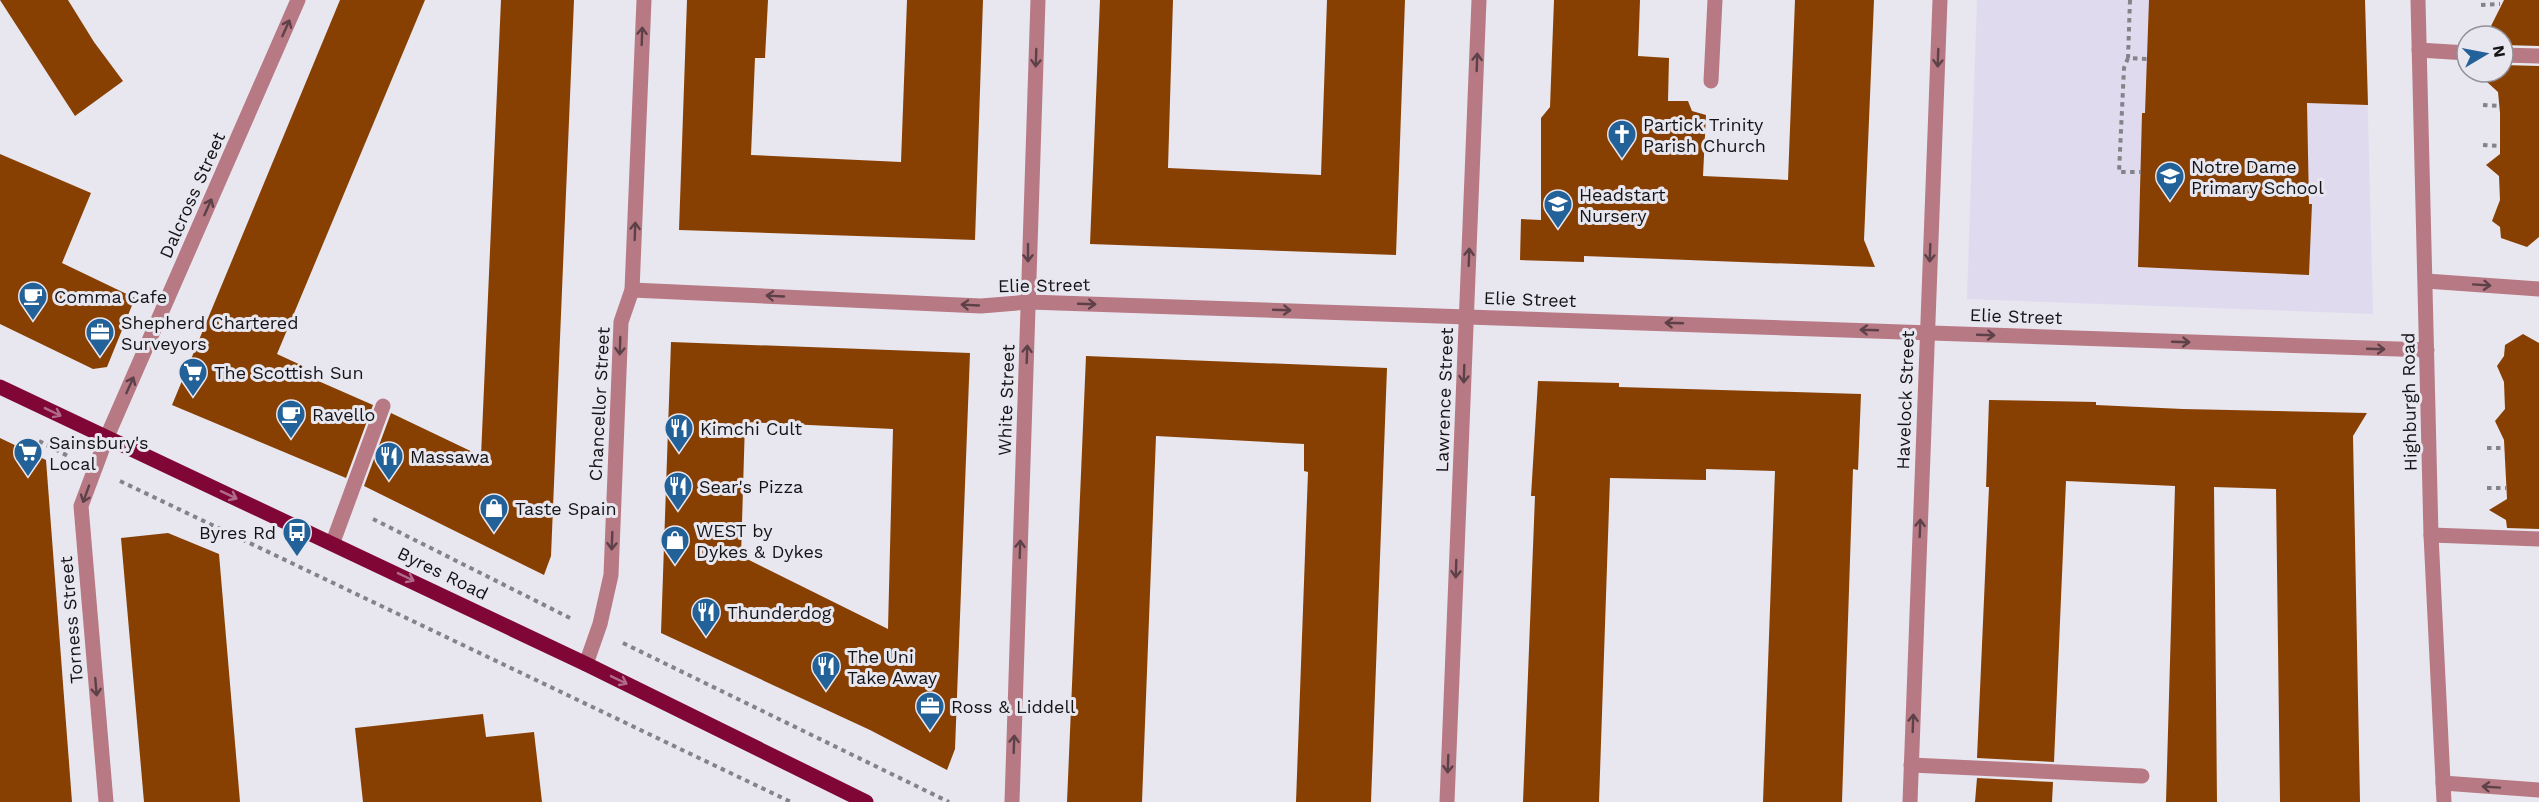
<svg xmlns="http://www.w3.org/2000/svg" width="2539" height="802" font-family="'Work Sans',sans-serif">
  <rect width="100%" height="100%" fill="#e8e6ef"/>
  <path fill="#e0daef" d="M1977,0H2365L2373,314L1967,299Z"/>
  <g fill="#884002" fill-rule="evenodd">
    <path d="M0,0H68L94,42L123,81L75,116Z"/>
    <path d="M340,0H425L277,354L303,366L300,373L373,405L346,478L172,405Z"/>
    <path d="M501,0H574L551,556L544,575L364,486L391,413L481,456Z"/>
    <path d="M687,0H768L765,58H755L751,155L901,162L907,0H983L975,240L679,230Z"/>
    <path d="M1100,0H1173L1168,168L1321,175L1327,0H1405L1396,255L1090,244Z"/>
    <path d="M1554,0H1640L1638,56L1669,58L1668,101H1688L1692,111L1706,115L1703,176L1788,180L1795,0H1874L1864,240L1875,267L1584,256V262L1520,260L1521,219L1541,220V118L1550,107Z"/>
    <path d="M2149,0H2365L2368,105L2307,103L2309,204H2312L2309,275L2138,267L2142,113H2145Z"/>
    <path d="M2504,0H2539V46L2503,45V36H2499L2491,26Z"/>
    <path d="M2503,65L2539,66V237L2527,247L2501,238L2500,227L2492,221L2500,200L2499,176L2486,165L2500,154V113L2498,92L2487,82L2503,72Z"/>
    <path d="M0,154L91,193L62,263L135,298L107,367L93,369L0,324Z"/>
    <path d="M2523,334L2539,343V529L2507,528L2506,520L2489,510L2507,499L2504,440L2495,421L2505,409L2504,382L2497,366L2504,356L2505,345Z"/>
    <path d="M671,342L970,353L955,749L947,770L870,730L661,633ZM745,422L893,429L888,629L741,556Z"/>
    <path d="M1086,356L1387,368L1371,802H1296L1308,472L1304,471V444L1156,436L1142,802H1067Z"/>
    <path d="M1538,381L1619,383V387L1861,394L1858,470L1853,469L1842,802H1763L1775,471L1706,469V480L1610,478L1599,802H1523L1535,496H1531Z"/>
    <path d="M1989,400L2096,402V405L2183,409L2367,413L2353,436L2360,802H2280L2276,489L2214,487L2217,802H2166L2175,486L2066,481L2054,762L1977,758L1987,531L1989,487H1986Z"/>
    <path d="M0,438L46,460L72,802H0Z"/>
    <path d="M168,533L219,554L240,802H144L121,538Z"/>
    <path d="M483,714L486,737L534,732L542,802H363L355,728Z"/>
    <path d="M1977,778L2053,782L2052,802H1975Z"/>
  </g>
  <g fill="none" stroke-linecap="round" stroke-linejoin="round">
    <g stroke="#848389" stroke-width="4" stroke-dasharray="4.5 4.5" stroke-linecap="butt">
      <path d="M2130,0L2128,58L2147,59"/>
      <path d="M2481,5L2500,4"/>
      <path d="M2128,58L2124,68L2119,172H2141"/>
      <path d="M2483,105L2499,106"/>
      <path d="M2483,145L2501,146"/>
      <path d="M39,441L70,457"/>
      <path d="M2487,448H2505"/>
      <path d="M120,481L791,802"/>
      <path d="M2487,488H2506"/>
      <path d="M373,519L570,618"/>
      <path d="M623,643L949,802"/>
    </g>
    <g stroke="#b77984" stroke-width="15">
      <path d="M2418,0L2431,535L2444,802"/>
      <path d="M2419,50L2467,53"/>
      <path d="M2503,55L2539,56"/>
      <path d="M1711,81L1715,0"/>
      <path d="M2426,281L2539,289"/>
      <path d="M632,290L981,306L1029,302L2427,350"/>
      <path d="M2431,535L2539,539"/>
      <path d="M333,542L383,406"/>
      <path d="M586,664L600,624L611,575L621,322L632,290L644,0"/>
      <path d="M1911,765L2142,776"/>
      <path d="M2443,783L2539,790"/>
      <path d="M106,802L81,506L106,439L298,0"/>
      <path d="M1012,802L1038,0"/>
      <path d="M1447,802L1479,0"/>
      <path d="M1910,802L1940,0"/>
    </g>
    <path stroke="#800735" stroke-width="15" d="M0,387L586,664L866,802"/>
  </g>
  <defs><path id="oneway-shaft" d="M-6 0H5M1.5-3L5.5 0L1.5 3" fill="none" stroke-width="1.6" stroke-linecap="round" stroke-linejoin="round" transform="scale(1.5)"/></defs>
  <g stroke="#5d4148">
    <use href="#oneway-shaft" transform="translate(286 28) rotate(-66)"/>
    <use href="#oneway-shaft" transform="translate(642 36) rotate(-88)"/>
    <use href="#oneway-shaft" transform="translate(1036 58) rotate(92)"/>
    <use href="#oneway-shaft" transform="translate(1938 58) rotate(92)"/>
    <use href="#oneway-shaft" transform="translate(1477 62) rotate(-88)"/>
    <use href="#oneway-shaft" transform="translate(208 207) rotate(-66)"/>
    <use href="#oneway-shaft" transform="translate(635 231) rotate(-88)"/>
    <use href="#oneway-shaft" transform="translate(1028 253) rotate(90)"/>
    <use href="#oneway-shaft" transform="translate(1930 253) rotate(92)"/>
    <use href="#oneway-shaft" transform="translate(1469 257) rotate(-88)"/>
    <use href="#oneway-shaft" transform="translate(2482 285) rotate(4)"/>
    <use href="#oneway-shaft" transform="translate(775 296) rotate(-177)"/>
    <use href="#oneway-shaft" transform="translate(1087 304) rotate(2)"/>
    <use href="#oneway-shaft" transform="translate(970 305) rotate(-177)"/>
    <use href="#oneway-shaft" transform="translate(1282 310) rotate(2)"/>
    <use href="#oneway-shaft" transform="translate(1674 323) rotate(-178)"/>
    <use href="#oneway-shaft" transform="translate(1869 330) rotate(-178)"/>
    <use href="#oneway-shaft" transform="translate(1986 335) rotate(2)"/>
    <use href="#oneway-shaft" transform="translate(2181 342) rotate(2)"/>
    <use href="#oneway-shaft" transform="translate(620 346) rotate(92)"/>
    <use href="#oneway-shaft" transform="translate(2376 349) rotate(2)"/>
    <use href="#oneway-shaft" transform="translate(1027 354) rotate(-88)"/>
    <use href="#oneway-shaft" transform="translate(1464 374) rotate(92)"/>
    <use href="#oneway-shaft" transform="translate(130 385) rotate(-66)"/>
    <use href="#oneway-shaft" transform="translate(86 494) rotate(110)"/>
    <use href="#oneway-shaft" transform="translate(1920 528) rotate(-88)"/>
    <use href="#oneway-shaft" transform="translate(612 541) rotate(92)"/>
    <use href="#oneway-shaft" transform="translate(1020 549) rotate(-88)"/>
    <use href="#oneway-shaft" transform="translate(1456 569) rotate(92)"/>
    <use href="#oneway-shaft" transform="translate(96 687) rotate(85)"/>
    <use href="#oneway-shaft" transform="translate(1913 723) rotate(-88)"/>
    <use href="#oneway-shaft" transform="translate(1014 744) rotate(-88)"/>
    <use href="#oneway-shaft" transform="translate(1448 764) rotate(92)"/>
    <use href="#oneway-shaft" transform="translate(2491 787) rotate(-176)"/>
  </g>
  <g stroke="#af6b89">
    <use href="#oneway-shaft" transform="translate(53 412) rotate(26)"/>
    <use href="#oneway-shaft" transform="translate(229 495) rotate(25)"/>
    <use href="#oneway-shaft" transform="translate(406 577) rotate(26)"/>
    <use href="#oneway-shaft" transform="translate(619 680) rotate(26)"/>
  </g>
  <defs>
    <g id="church-pin" transform="scale(1.5)"><path d="M0 17L-7.5 6A9.5 9.5 0 1 1 7.5 6Z" fill="#236298" stroke="#e8e6ef"/><path d="M-1.2-6h2.4v3.5h3.3v2.4h-3.3V6h-2.4V-.1h-3.3v-2.4h3.3Z" fill="#fff"/></g>
    <g id="school-pin" transform="scale(1.5)"><path d="M0 17L-7.5 6A9.5 9.5 0 1 1 7.5 6Z" fill="#236298" stroke="#e8e6ef"/><path d="M0-5L7-2L0 1L-7-2ZM-4 1L0 2.5L4 1V4Q0 6-4 4Z" fill="#fff"/></g>
    <g id="cafe-pin" transform="scale(1.5)"><path d="M0 17L-7.5 6A9.5 9.5 0 1 1 7.5 6Z" fill="#236298" stroke="#e8e6ef"/><path d="M-5.5-4.5H6V0H3Q3 3.5 0 3.5H-2.5Q-5.5 3.5-5.5 0ZM3-3.2v2h1.7v-2ZM-6 4.5H4V6H-6Z" fill="#fff"/></g>
    <g id="office-pin" transform="scale(1.5)"><path d="M0 17L-7.5 6A9.5 9.5 0 1 1 7.5 6Z" fill="#236298" stroke="#e8e6ef"/><path d="M-6-3h4V-5.5h4V-3h4V5H-6ZM-1-4.5V-3h2v-1.5ZM-6 0V1H6V0Z" fill="#fff"/></g>
    <g id="supermarket-pin" transform="scale(1.5)"><path d="M0 17L-7.5 6A9.5 9.5 0 1 1 7.5 6Z" fill="#236298" stroke="#e8e6ef"/><path d="M-6-5.5h2.5l.6 2H6L4.5 2H-2.5L-4.4-4H-6ZM-1.5 3.2a1.3 1.3 0 1 0 .1 0ZM3 3.2a1.3 1.3 0 1 0 .1 0Z" fill="#fff"/></g>
    <g id="restaurant-pin" transform="scale(1.5)"><path d="M0 17L-7.5 6A9.5 9.5 0 1 1 7.5 6Z" fill="#236298" stroke="#e8e6ef"/><path d="M-5-6h1v4h1v-4h1v4h1v-4h1v5L-1.5 .5V6h-2V.5L-5-1ZM5-6V6H3V1.5H1.5Q1.5-4 5-6Z" fill="#fff"/></g>
    <g id="shop-pin" transform="scale(1.5)"><path d="M0 17L-7.5 6A9.5 9.5 0 1 1 7.5 6Z" fill="#236298" stroke="#e8e6ef"/><path d="M-5-2.5h2.3a2.7 3.5 0 0 1 5.4 0H5L5.5 6h-11ZM-1.5-2.5h3a1.5 2.3 0 0 0-3 0Z" fill="#fff"/></g>
    <g id="bus-pin" transform="scale(1.5)"><path d="M0 17L-7.5 6A9.5 9.5 0 1 1 7.5 6Z" fill="#236298" stroke="#e8e6ef"/><path d="M-5-6H5V4H4V6H2V4H-2V6H-4V4H-5ZM-3.5-4V0h7V-4ZM-3.5 1.2v1.5H-2V1.2ZM2 1.2v1.5H3.5V1.2Z" fill="#fff"/></g>
  </defs>
  <g fill-rule="evenodd">
    <use href="#church-pin" x="1622" y="134"/>
    <use href="#school-pin" x="2170" y="176"/>
    <use href="#school-pin" x="1558" y="204"/>
    <use href="#cafe-pin" x="33" y="296"/>
    <use href="#office-pin" x="100" y="332"/>
    <use href="#supermarket-pin" x="193" y="372"/>
    <use href="#cafe-pin" x="291" y="414"/>
    <use href="#restaurant-pin" x="679" y="428"/>
    <use href="#supermarket-pin" x="28" y="452"/>
    <use href="#restaurant-pin" x="389" y="456"/>
    <use href="#restaurant-pin" x="678" y="486"/>
    <use href="#shop-pin" x="494" y="508"/>
    <use href="#bus-pin" x="297" y="532"/>
    <use href="#shop-pin" x="675" y="540"/>
    <use href="#restaurant-pin" x="706" y="612"/>
    <use href="#restaurant-pin" x="826" y="666"/>
    <use href="#office-pin" x="930" y="706"/>
  </g>
  <g text-anchor="middle" dominant-baseline="central" stroke-width="6" stroke-linejoin="round" paint-order="stroke">
    <g font-size="18" fill="#141416" stroke="#e8e6ef" text-anchor="start">
      <text x="1643" y="124">Partick Trinity<tspan x="1643" dy="21">Parish Church</tspan></text>
      <text x="2191" y="166">Notre Dame<tspan x="2191" dy="21">Primary School</tspan></text>
      <text x="1579" y="194">Headstart<tspan x="1579" dy="21">Nursery</tspan></text>
      <text x="54" y="296">Comma Cafe</text>
      <text x="121" y="322">Shepherd Chartered<tspan x="121" dy="21">Surveyors</tspan></text>
      <text x="214" y="372">The Scottish Sun</text>
      <text x="312" y="414">Ravello</text>
      <text x="700" y="428">Kimchi Cult</text>
      <text x="49" y="442">Sainsbury's<tspan x="49" dy="21">Local</tspan></text>
      <text x="410" y="456">Massawa</text>
      <text x="699" y="486">Sear's Pizza</text>
      <text x="515" y="508">Taste Spain</text>
      <text x="696" y="530">WEST by<tspan x="696" dy="21">Dykes &amp; Dykes</tspan></text>
      <text x="276" y="532" text-anchor="end">Byres Rd</text>
      <text x="727" y="612">Thunderdog</text>
      <text x="847" y="656">The Uni<tspan x="847" dy="21">Take Away</tspan></text>
      <text x="951" y="706">Ross &amp; Liddell</text>
    </g>
    <g font-size="18" fill="#141416" stroke="#e8e6ef">
      <text transform="translate(192 195) rotate(-66)">Dalcross Street</text>
      <text transform="translate(1044 285) rotate(-1)">Elie Street</text>
      <text transform="translate(1530 299) rotate(2)">Elie Street</text>
      <text transform="translate(2016 316) rotate(2)">Elie Street</text>
      <text transform="translate(1006 400) rotate(-88)">White Street</text>
      <text transform="translate(1444 400) rotate(-88)">Lawrence Street</text>
      <text transform="translate(1905 400) rotate(-88)">Havelock Street</text>
      <text transform="translate(2409 402) rotate(-91)">Highburgh Road</text>
      <text transform="translate(599 404) rotate(-87)">Chancellor Street</text>
      <text transform="translate(443 573) rotate(26)">Byres Road</text>
      <text transform="translate(71 620) rotate(-95)">Torness Street</text>
    </g>
  </g>
  <g transform="translate(2485 54) rotate(80)"><circle r="28" fill="#e8e6ef" stroke="#939298" stroke-width="1.5"/>
  <path d="M0-4.5L10 22L0 15L-10 22Z" fill="#236298"/>
  <text y="-9" font-size="16" font-weight="bold" text-anchor="middle" fill="#141416">N</text>
  </g>
</svg>
